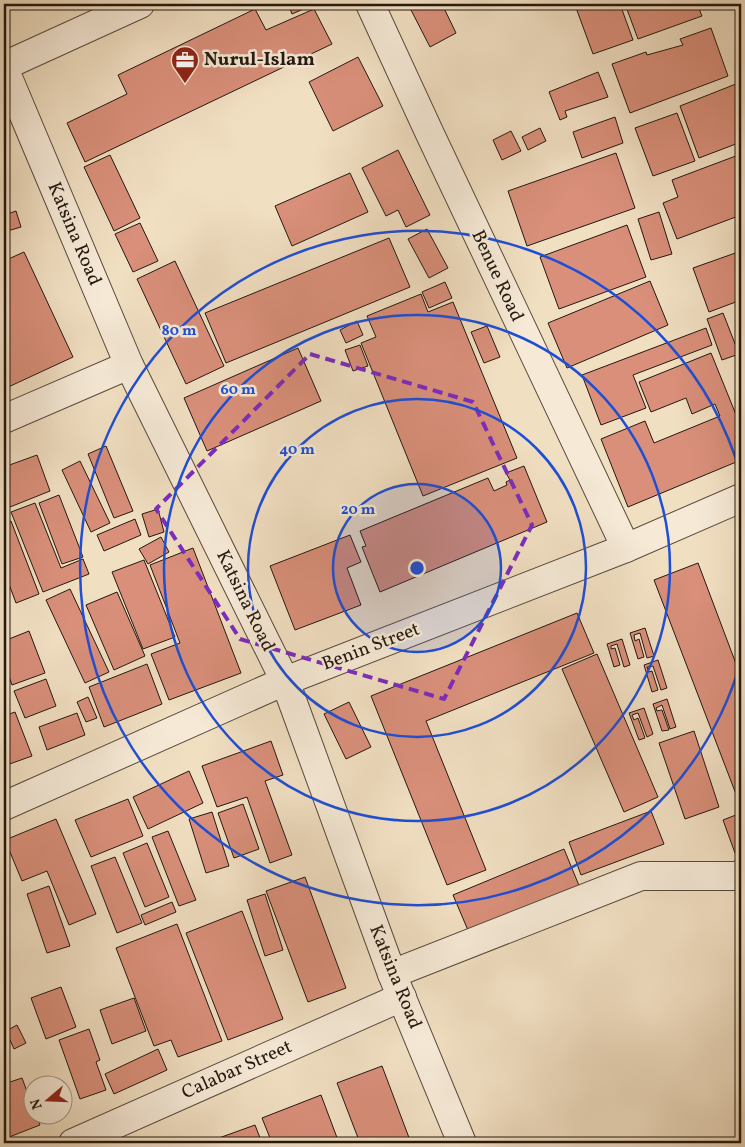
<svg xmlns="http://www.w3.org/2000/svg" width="745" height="1147" font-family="Vollkorn,serif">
  <rect width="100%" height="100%" fill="#f1dfc2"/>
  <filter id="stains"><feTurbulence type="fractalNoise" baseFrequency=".004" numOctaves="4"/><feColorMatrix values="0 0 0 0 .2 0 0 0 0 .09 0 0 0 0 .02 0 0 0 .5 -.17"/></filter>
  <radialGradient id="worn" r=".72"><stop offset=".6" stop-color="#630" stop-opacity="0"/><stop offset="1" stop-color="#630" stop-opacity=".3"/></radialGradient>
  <g fill="#d98f7a" stroke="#24180f">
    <path d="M288,4H315L292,14Z"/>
    <path d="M419,4H442L456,33L430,47L410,8Z"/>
    <path d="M577,4H620L633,40L593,54L575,5Z"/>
    <path d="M625,4H697L702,16L638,39Z"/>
    <path d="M255,9L266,30L314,9L332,44L85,162L67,123L127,94L118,75Z"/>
    <path d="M711,28L728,76L630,113L612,64L646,52L647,55L683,45L680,39Z"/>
    <path d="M358,57L383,106L333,131L309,82Z"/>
    <path d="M598,72L608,97L565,111L567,117L560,120L549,92Z"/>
    <path d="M741,82V142L699,158L680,106Z"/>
    <path d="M677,113L695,161L653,176L635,128Z"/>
    <path d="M615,117L623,143L582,158L573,132Z"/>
    <path d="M540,128L546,141L528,150L522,137Z"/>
    <path d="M511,131L521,151L502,160L493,140Z"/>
    <path d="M398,150L430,215L406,227L398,210L386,216L362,168Z"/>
    <path d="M616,153L635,208L527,246L508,191Z"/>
    <path d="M741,154V215L677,239L663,203L678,197L672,180Z"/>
    <path d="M110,155L140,218L114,231L84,167Z"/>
    <path d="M350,173L368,212L292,246L275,206Z"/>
    <path d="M16,211L21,227L4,232V215Z"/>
    <path d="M659,212L672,254L651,260L638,219Z"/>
    <path d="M140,223L158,261L133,272L115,234Z"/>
    <path d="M627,225L646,277L559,309L540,257Z"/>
    <path d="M427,229L448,268L429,278L408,239Z"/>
    <path d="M389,238L410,287L226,363L205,313Z"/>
    <path d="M741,251V300L709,312L693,268Z"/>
    <path d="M24,252L73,357L4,389V261Z"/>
    <path d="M175,261L224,366L186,384L137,279Z"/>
    <path d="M650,281L668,325L567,368L548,323Z"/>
    <path d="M445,282L452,298L429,308L422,292Z"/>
    <path d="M421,294L428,312L453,302L517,458L423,496L361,343L376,337L367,316Z"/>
    <path d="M723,313L739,354L722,360L707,319Z"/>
    <path d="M357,321L363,335L346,343L340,330Z"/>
    <path d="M487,326L500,357L484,363L471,332Z"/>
    <path d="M706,328L712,345L633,375L646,408L601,425L582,375Z"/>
    <path d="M360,345L368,366L353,371L345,350Z"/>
    <path d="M298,348L321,401L207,451L184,398Z"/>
    <path d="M711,353L741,427V460L628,507L601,439L645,421L654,443L720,416L715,404L692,414L686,398L651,412L639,382Z"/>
    <path d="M106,446L133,511L114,518L88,454Z"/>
    <path d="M37,455L50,491L10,507L4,492V467Z"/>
    <path d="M80,461L110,523L91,532L62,470Z"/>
    <path d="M524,466L547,522L380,592L362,547L366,546L360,531L488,478L494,491L507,485L506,482L510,480L506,473Z"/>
    <path d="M59,495L83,557L62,564L39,503Z"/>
    <path d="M35,503L61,568L83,559L89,574L43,592L11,512Z"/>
    <path d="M158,509L164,532L149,537L142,514Z"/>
    <path d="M135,519L141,535L104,551L97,535Z"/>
    <path d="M11,521L39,594L16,603L4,571V524Z"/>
    <path d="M350,535L361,562L347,568L361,605L295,630L270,566Z"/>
    <path d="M161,537L169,552L148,564L139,549Z"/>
    <path d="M193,548L241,673L169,700L151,654L180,643L150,565Z"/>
    <path d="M144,560L175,637L143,649L112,572Z"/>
    <path d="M698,563L741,677V801L739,802L654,580Z"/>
    <path d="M70,589L109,672L85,683L46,600Z"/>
    <path d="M117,592L145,656L114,670L86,605Z"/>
    <path d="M577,613L594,653L426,721L486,870L447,885L371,696Z"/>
    <path d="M645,628L654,656L647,658L640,633L634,635L635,641L639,639L644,657L638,659L630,633Z"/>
    <path d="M29,631L45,673L12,685L4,662V641Z"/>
    <path d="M622,639L630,665L624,667L617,644L611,646V649L615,648L620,665L614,667L607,644Z"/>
    <path d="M597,654L658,797L624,812L562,669Z"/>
    <path d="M658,660L667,688L661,690L653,666L647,667L649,672L652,671L658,690L652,692L644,665Z"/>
    <path d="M147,664L162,704L104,727L89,687Z"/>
    <path d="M46,679L56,706L25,718L14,691Z"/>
    <path d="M88,697L97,718L86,722L77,702Z"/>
    <path d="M667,699L676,727L670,729L662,705L656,708L657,711L662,710L669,730L662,731L653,704Z"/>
    <path d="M349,702L371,747L346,759L324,714Z"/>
    <path d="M644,708L653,734L647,737L638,713L632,715L634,720L638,718L645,738L639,740L629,713Z"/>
    <path d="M15,712L32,756L4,766V716Z"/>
    <path d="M77,713L85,735L47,750L39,727Z"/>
    <path d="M694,731L719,807L685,819L659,743Z"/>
    <path d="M271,741L283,775L265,781L292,855L270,863L247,797L217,807L202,766Z"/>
    <path d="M189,771L203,803L148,829L133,797Z"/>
    <path d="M128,799L143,836L91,857L75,820Z"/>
    <path d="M243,804L259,849L234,858L218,813Z"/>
    <path d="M651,811L664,844L581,875L569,842Z"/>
    <path d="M212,812L229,866L206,873L189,819Z"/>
    <path d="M741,813V850L735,853L723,820Z"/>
    <path d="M56,819L96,914L69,925L47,871L22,881L5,840Z"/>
    <path d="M168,831L196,900L179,906L152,837Z"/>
    <path d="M147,843L169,897L145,907L123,853Z"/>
    <path d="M564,849L580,888L470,935L453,895Z"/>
    <path d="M115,857L142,923L117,933L91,866Z"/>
    <path d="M305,877L346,988L308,1002L266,891Z"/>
    <path d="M49,886L70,946L47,953L27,894Z"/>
    <path d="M265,894L283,950L265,956L247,900Z"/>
    <path d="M172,902L176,912L145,925L141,915Z"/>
    <path d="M242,911L283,1019L228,1040L186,933Z"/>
    <path d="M177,924L222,1041L178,1057L171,1040L154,1046L116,948Z"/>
    <path d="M61,987L76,1027L46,1039L31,998Z"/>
    <path d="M134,998L146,1031L112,1044L100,1010Z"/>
    <path d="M17,1025L26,1043L14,1049L6,1031Z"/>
    <path d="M89,1029L100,1060L96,1062L106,1090L80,1099L59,1040Z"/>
    <path d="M158,1049L167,1070L114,1094L105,1074Z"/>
    <path d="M382,1066L411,1143H360L337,1083Z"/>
    <path d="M22,1078L32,1105V1114H36L40,1125L4,1139V1084Z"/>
    <path d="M321,1095L339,1143H305L303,1140L294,1143H272L262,1118Z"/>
    <path d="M255,1125L262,1143H205Z"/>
  </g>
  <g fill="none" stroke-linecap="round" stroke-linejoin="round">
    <g stroke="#574a3c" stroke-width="30">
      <g id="minor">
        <path d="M370,4L430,134L626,548"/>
        <path d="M4,66L140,4"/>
        <path d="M4,68L129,365L285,681L392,974L462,1143"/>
        <path d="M4,419L129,365"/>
        <path d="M4,806L285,681L626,548L741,498"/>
        <path d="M392,974L641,876H737L741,874"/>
        <path d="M73,1143L402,997"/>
      </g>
    </g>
    <use href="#minor" stroke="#f6ead7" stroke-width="28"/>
  </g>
  <path fill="none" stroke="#7b2cbf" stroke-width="4" stroke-dasharray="10 6" stroke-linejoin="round" d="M310,354L473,402L532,525L444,699L240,639L156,509Z"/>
  <circle cx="417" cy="568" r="84" fill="#1d4ed8" fill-opacity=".12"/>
  <g fill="none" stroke="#1d4ed8" stroke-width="2.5">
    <circle cx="417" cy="568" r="84"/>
    <circle cx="417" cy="568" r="169"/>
    <circle cx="417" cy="568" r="253"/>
    <path d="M741 661A337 337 0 1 1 741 475"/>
  </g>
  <defs>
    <g id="office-pin" transform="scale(1.4375)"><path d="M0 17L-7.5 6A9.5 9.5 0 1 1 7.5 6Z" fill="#8f2418" stroke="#f6ead7"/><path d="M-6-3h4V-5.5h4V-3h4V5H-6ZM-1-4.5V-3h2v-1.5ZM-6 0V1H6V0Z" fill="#fff"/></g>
  </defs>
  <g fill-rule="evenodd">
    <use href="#office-pin" x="185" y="60"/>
  </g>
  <g text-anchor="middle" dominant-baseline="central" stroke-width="5" stroke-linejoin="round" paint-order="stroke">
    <g font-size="19" font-weight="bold" fill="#24180f" stroke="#f6ead7" text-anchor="start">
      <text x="204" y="60">Nurul-Islam</text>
    </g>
    <g font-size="19" fill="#24180f" stroke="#f6ead7">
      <text transform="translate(74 234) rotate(67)">Katsina Road</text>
      <text transform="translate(497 276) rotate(65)">Benue Road</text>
      <text transform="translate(245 601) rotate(64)">Katsina Road</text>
      <text transform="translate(371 647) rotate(-21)">Benin Street</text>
      <text transform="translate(395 977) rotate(68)">Katsina Road</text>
      <text transform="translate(237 1070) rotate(-24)">Calabar Street</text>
    </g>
  </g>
  <circle cx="417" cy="568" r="8" fill="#1d4ed8" stroke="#f6ead7" stroke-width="2.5"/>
  <g font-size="15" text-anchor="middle" font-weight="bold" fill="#1d4ed8" stroke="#f6ead7" stroke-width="5" stroke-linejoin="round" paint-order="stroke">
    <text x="179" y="335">80 m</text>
    <text x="238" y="394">60 m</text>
    <text x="297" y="454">40 m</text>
    <text x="358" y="514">20 m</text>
  </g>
  <rect width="745" height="1147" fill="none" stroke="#f1dfc2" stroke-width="20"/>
  <rect x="5" y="5" width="735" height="1137" fill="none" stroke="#24180f" stroke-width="2.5"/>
  <rect x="10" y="10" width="725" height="1127" fill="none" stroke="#24180f"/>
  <g transform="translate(48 1100) rotate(251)"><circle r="24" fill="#f6ead7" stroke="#a29687"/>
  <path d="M0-4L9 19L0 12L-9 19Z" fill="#8f2418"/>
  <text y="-8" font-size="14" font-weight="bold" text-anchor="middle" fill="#24180f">N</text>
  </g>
  <rect width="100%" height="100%" filter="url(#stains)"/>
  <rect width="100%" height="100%" fill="url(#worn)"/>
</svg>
